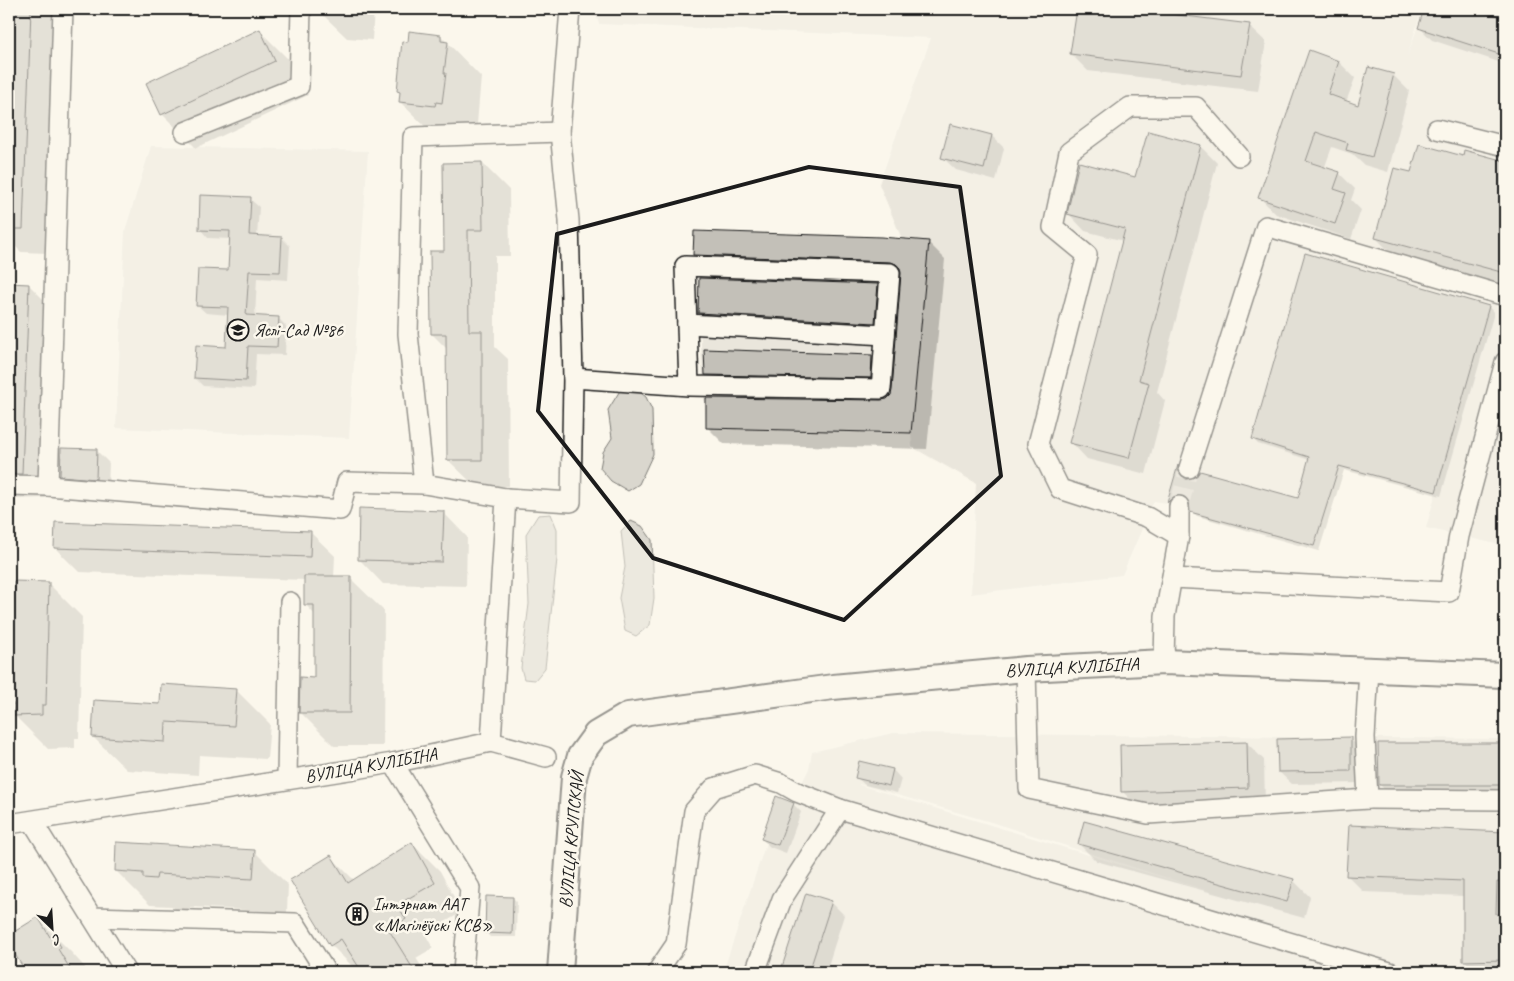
<svg xmlns="http://www.w3.org/2000/svg" width="1514" height="981" font-family="Caveat,sans-serif">
  <rect width="100%" height="100%" fill="#fbf7ec"/>
  <filter id="ink" filterUnits="userSpaceOnUse"><feTurbulence type="fractalNoise" baseFrequency=".02" numOctaves="2"/><feDisplacementMap in="SourceGraphic" scale="10" xChannelSelector="R" yChannelSelector="G"/><feConvolveMatrix kernelMatrix="1 2 1 2 8 2 1 2 1" color-interpolation-filters="sRGB"/></filter>
  <g filter="url(#ink)">
    <g fill="#eae6dc" fill-rule="evenodd">
      <path d="M594,9H1422L1407,57L1424,9H1505V546L1426,528L1436,492L1339,466L1314,546L1189,511V509L1167,503L1154,501L1122,575L971,594L976,483L912,447L911,433L706,428L694,231L881,237L902,239L879,184L931,38L599,24Z"/>
      <path d="M151,146L368,151L349,438L116,428L125,231Z"/>
      <path d="M893,733L1505,739V972H723L766,843L761,839L776,796L794,803L797,792L809,769L812,752ZM859,784L991,822L1236,900L859,785Z"/>
    </g>
    <g fill="#dad7ce" stroke="#7b7a75">
      <path d="M633,387L646,397L652,410L653,454L639,484L628,491L611,481L600,468L603,452L612,438L608,410L621,389Z"/>
      <path d="M551,514L557,529V559L545,668L535,680L524,679L521,668L529,604L526,534L538,515Z"/>
      <path d="M631,521L642,526L652,540L654,598L650,625L636,636L625,631L619,598L625,567L621,531Z"/>
    </g>
    <g fill="#0003">
      <path d="M9,9H56L47,253L21,252L9,240Z"/>
      <path d="M181,9H211L210,14L185,13Z"/>
      <path d="M323,9H374L372,40L347,38L322,14Z"/>
      <path d="M1079,9H1119L1249,26L1266,42L1258,91L1088,71L1071,54Z"/>
      <path d="M1425,9H1469L1505,20V64L1432,40L1420,28Z"/>
      <path d="M260,31L293,64L308,95L196,148L162,114Z"/>
      <path d="M441,36L481,77L476,136L434,135L400,102L401,94L398,91L409,43Z"/>
      <path d="M1339,62L1355,78L1346,102L1359,107L1393,75L1409,91L1388,172L1364,165L1352,154L1332,147L1324,169L1339,173L1355,189L1351,200L1361,210L1351,239L1276,214L1260,198Z"/>
      <path d="M992,136L1004,148L996,181L956,170L943,158Z"/>
      <path d="M1200,146L1217,163L1157,392L1165,401L1146,474L1087,459L1071,442L1124,241L1085,231L1069,214Z"/>
      <path d="M1465,152L1505,163V285L1393,255L1376,238L1412,174L1464,158Z"/>
      <path d="M482,163L509,190L510,256H495V347L508,359L509,486H475L448,460L447,349L432,334L445,252Z"/>
      <path d="M250,199L259,207L257,237L282,238L290,246L288,280L257,278L255,317L278,318L286,326L285,355L256,354L254,389L203,386L195,378L228,348L229,315L206,313L197,305L229,272L231,239L208,238L200,229Z"/>
      <path d="M928,242L945,259L927,449L724,444L707,427L887,400L892,395L902,278L711,271L694,255Z"/>
      <path d="M1306,255L1489,307L1494,313L1441,496L1344,470L1319,551L1197,516L1191,511L1190,501L1184,499L1173,507L1169,502L1179,467L1183,471L1184,479L1298,500L1310,460L1258,444L1253,439Z"/>
      <path d="M9,284L29,285L53,309L46,498L15,499L9,492Z"/>
      <path d="M877,285L894,302L891,339L716,330L699,313Z"/>
      <path d="M872,357L889,374L887,394L723,391L706,374Z"/>
      <path d="M96,450L109,463L108,491L74,488L61,475Z"/>
      <path d="M443,512L467,537L466,586L383,584L359,559Z"/>
      <path d="M310,532L335,556L334,578H350L384,611L383,746H334L301,713L315,679V615L305,604V580L79,572L55,548Z"/>
      <path d="M48,583L82,617L79,738H75V748L48,749L14,715L15,707L11,704Z"/>
      <path d="M236,690L270,724L267,759L199,755L198,775L127,770L93,737L161,705Z"/>
      <path d="M1350,739L1363,751L1364,783L1292,784L1279,772Z"/>
      <path d="M1247,743L1264,760L1265,805L1139,808L1122,791Z"/>
      <path d="M1380,744H1505V801H1397L1380,785Z"/>
      <path d="M893,770L901,779L897,793L865,785L856,777Z"/>
      <path d="M793,804L801,812L786,853L770,847L762,839Z"/>
      <path d="M1350,827L1505,833V972H1477L1464,960V896L1364,892L1348,876Z"/>
      <path d="M412,843L440,871L462,912L425,934L433,948L416,958L425,972H358L331,945V857L354,880Z"/>
      <path d="M1079,844L1293,880L1310,897L1304,918L1096,861Z"/>
      <path d="M255,852L288,885L287,912L190,907L189,912H178L172,906L150,905L116,871Z"/>
      <path d="M513,898L517,902L516,937H490L486,933Z"/>
      <path d="M831,902L844,915L826,972H790L784,966Z"/>
      <path d="M38,919L71,952L89,972H27L9,942V936Z"/>
    </g>
    <g fill="#c3c0b8" stroke="#1c1c1c">
      <path d="M9,9H31L23,229H9Z"/>
      <path d="M1077,9H1129L1250,24L1241,75L1070,54Z"/>
      <path d="M1424,9H1474L1505,18V56L1418,28Z"/>
      <path d="M260,29L275,61L161,115L146,83Z"/>
      <path d="M409,31L441,35V41L448,42L444,73H446L442,103L436,102L435,106L399,102L400,92L397,91L402,41L408,42Z"/>
      <path d="M1309,50L1339,61L1328,94L1358,105L1368,67L1394,74L1372,157L1346,150L1348,143L1316,132L1306,161L1340,172L1334,189L1346,193L1335,224L1258,198Z"/>
      <path d="M950,124L992,135L984,169L941,158Z"/>
      <path d="M1148,131L1201,145L1139,380L1149,383L1129,458L1069,443L1125,229L1067,214L1079,162L1135,177Z"/>
      <path d="M1419,144L1463,156L1464,150L1505,161V255L1501,272L1375,238L1394,168L1411,172Z"/>
      <path d="M482,162L483,230H468L469,331H482V460H447L446,334H431L430,251H444L443,163Z"/>
      <path d="M200,195L251,197L249,235L282,237L280,272L249,271L246,315L279,317L277,347L248,346L246,381L194,378L196,345L226,347L228,307L196,306L198,269L228,270L230,231L199,230Z"/>
      <path d="M694,231L881,237L929,241L911,433L706,428V398L881,400L887,399L891,395L892,390L901,273L900,268L896,264L890,262L693,255Z"/>
      <path d="M1305,253L1489,306L1436,492L1339,466L1314,546L1190,512L1189,501L1184,496L1179,495L1174,496L1167,503L1178,465V471L1180,475L1186,479H1192L1196,477L1200,471L1298,498L1309,457L1252,439Z"/>
      <path d="M699,278L878,284L875,323L698,313Z"/>
      <path d="M9,283L29,284L22,474H9Z"/>
      <path d="M704,349L872,355L871,378L705,375Z"/>
      <path d="M61,448L97,449L96,479L60,476Z"/>
      <path d="M359,508L444,511L442,562L358,560Z"/>
      <path d="M55,522L311,531L310,557L54,548Z"/>
      <path d="M304,576H351L350,713H299L300,677L314,678V605H304Z"/>
      <path d="M14,581L49,582L46,705H42V715L13,716L14,704H10Z"/>
      <path d="M161,684L237,689L234,726L166,722L165,742L92,737L94,700L160,704Z"/>
      <path d="M1351,737V771L1278,772L1277,739Z"/>
      <path d="M1247,742L1248,788L1121,792L1120,745Z"/>
      <path d="M1378,743H1505V785H1379Z"/>
      <path d="M859,761L893,769L889,786L855,778Z"/>
      <path d="M776,796L794,803L778,845L761,839Z"/>
      <path d="M1084,821L1294,879L1287,902L1078,844Z"/>
      <path d="M1349,825L1505,832V883L1497,882L1496,914L1505,915V960L1463,961V881L1346,876Z"/>
      <path d="M116,842L255,850L253,879L157,874L156,879L143,878V873L115,871Z"/>
      <path d="M412,842L435,883L397,905L406,919L389,930L415,972H362L341,939L330,946L290,880L331,855L348,883Z"/>
      <path d="M806,893L832,901L809,972H801L782,967Z"/>
      <path d="M486,896L513,897L512,934L485,933Z"/>
      <path d="M38,917L50,937L54,935L61,947L58,949L72,972H26L9,945V935Z"/>
    </g>
    <g fill="none" stroke-linecap="round" stroke-linejoin="round">
      <path stroke="#dad6cd" stroke-width="19" stroke-dasharray="19 9" stroke-linecap="butt" d="M1179,506L1189,468"/>
      <g stroke="#1c1c1c" stroke-width="22">
        <g id="minor">
          <path d="M1437,129L1505,146"/>
          <path d="M185,132L299,86L301,9"/>
          <path d="M687,324L885,335"/>
          <path d="M573,378L689,386L881,389L890,273L685,266L689,386"/>
          <path d="M1189,468L1266,226L1505,296"/>
          <path d="M424,484L408,334L413,137L560,132"/>
          <path d="M9,485L48,486L340,510L347,482L424,484L506,498L571,502L573,378L569,220L560,132L570,9"/>
          <path d="M48,486L63,9"/>
          <path d="M1179,536L1147,517L1060,489L1038,444L1087,255L1053,227L1069,152L1130,107H1196L1239,156"/>
          <path d="M1172,578L1449,592L1459,536L1505,362"/>
          <path d="M1164,662L1165,616L1179,536V506"/>
          <path d="M1026,669L1029,789L1148,814L1368,799L1365,737L1369,669"/>
          <path d="M491,742L546,757"/>
          <path d="M393,763L470,888L463,972"/>
          <path d="M287,779L290,602"/>
          <path d="M1368,799L1505,800"/>
          <path d="M840,809L1390,972"/>
          <path d="M32,821L126,972"/>
          <path d="M9,824L393,763L491,742L506,498"/>
          <path d="M92,917L295,923L326,972"/>
          <path d="M657,972L676,944L694,811L714,788L755,775L781,783L797,792L840,809L782,899L755,972"/>
        </g>
      </g>
      <g stroke="#1c1c1c" stroke-width="28">
        <path id="major" d="M560,972L574,777L580,756L596,734L628,715L833,687L1026,669L1164,662L1505,675"/>
      </g>
      <use href="#minor" stroke="#fbf7ec" stroke-width="19"/>
      <use href="#major" stroke="#fbf7ec" stroke-width="24"/>
    </g>
  </g>
  <path d="M0 0H1514V981H0ZM809,167L960,187L1001,476L844,620L653,558L538,411L557,234Z" fill="#fbf7ec" fill-opacity=".55" fill-rule="evenodd"/>
  <path fill="none" stroke="#1c1c1c" stroke-width="4" stroke-linejoin="round" d="M809,167L960,187L1001,476L844,620L653,558L538,411L557,234Z"/>
  <defs>
    <g id="school-ring" transform="scale(1.125)"><circle r="9.5" fill="#fbf7ec" stroke="#1c1c1c" stroke-width="1.5"/><path d="M0-5L7-2L0 1L-7-2ZM-4 1L0 2.5L4 1V4Q0 6-4 4Z" fill="#1c1c1c"/></g>
    <g id="building-ring" transform="scale(1.125)"><circle r="9.5" fill="#fbf7ec" stroke="#1c1c1c" stroke-width="1.5"/><path d="M-4-6H4V6H1V3H-1V6H-4ZM-2.5-4.3h1.7v1.8h-1.7ZM.8-4.3h1.7v1.8H.8ZM-2.5-1h1.7V.8h-1.7ZM.8-1h1.7V.8H.8Z" fill="#1c1c1c"/></g>
  </defs>
  <g fill-rule="evenodd">
    <use href="#school-ring" x="238" y="330"/>
    <use href="#building-ring" x="357" y="914"/>
  </g>
  <g text-anchor="middle" dominant-baseline="central" stroke-width="5" stroke-linejoin="round" paint-order="stroke">
    <g font-size="18" fill="#1c1c1c" stroke="#fbf7ec" text-anchor="start">
      <text x="254" y="330">Яслі-Сад №86</text>
      <text x="373" y="904">Інтэрнат ААТ<tspan x="373" dy="21">«Магілёўскі КСВ»</tspan></text>
    </g>
    <g font-size="18" fill="#1c1c1c" stroke="#fbf7ec">
      <text transform="translate(1072 667) rotate(-3)">ВУЛІЦА КУЛІБІНА</text>
      <text transform="translate(371 765) rotate(-10)">ВУЛІЦА КУЛІБІНА</text>
      <text transform="translate(571 840) rotate(-85)">ВУЛІЦА КРУПСКАЙ</text>
    </g>
  </g>
  <rect width="1514" height="981" fill="none" stroke="#fbf7ec" stroke-width="30"/>
  <rect x="15" y="15" width="1484" height="951" fill="none" stroke="#1c1c1c" stroke-width="2" filter="url(#ink)"/>
  <g transform="translate(52 928) rotate(155)" stroke="#fbf7ec" stroke-width="4" paint-order="stroke">
  <path d="M0-4L9 19L0 12L-9 19Z" fill="#1c1c1c"/>
  <text y="-8" font-size="14" font-weight="bold" text-anchor="middle" fill="#1c1c1c">С</text>
  </g>
</svg>
